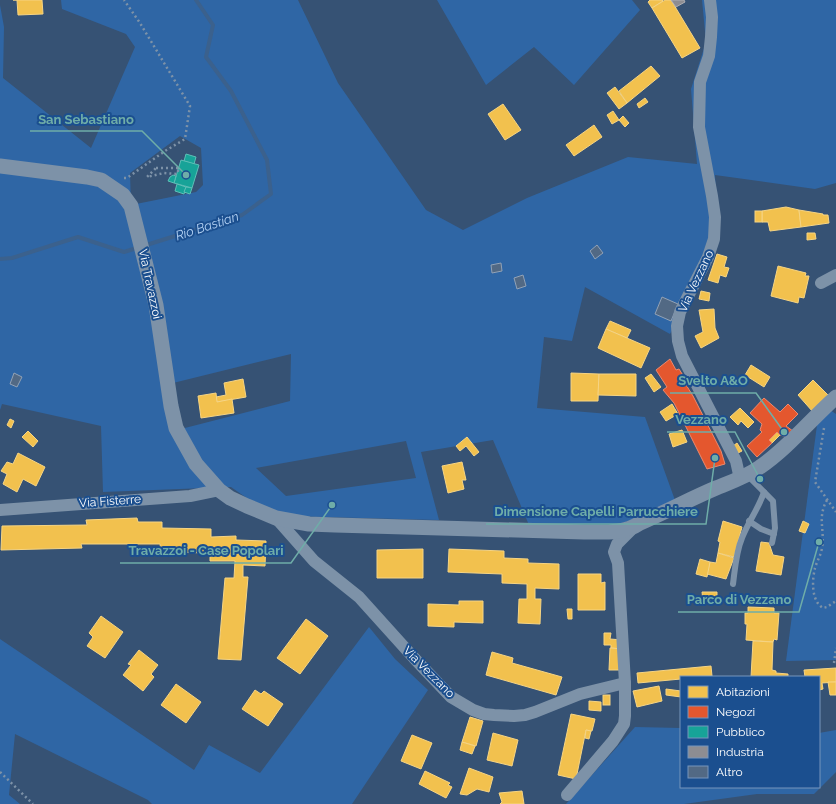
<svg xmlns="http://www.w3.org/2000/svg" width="836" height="804" font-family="Raleway,sans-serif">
  <rect width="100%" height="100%" fill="#365274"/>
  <g fill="#2f66a5" fill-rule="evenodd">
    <path d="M61,0H298L338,83L426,210L463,230L527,198L628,157L697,164L691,89L706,42L702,0H836V183L815,189L715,175L718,241L670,334L585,287L572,341L544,337L537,408L645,417L676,503L620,524L529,525L493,440L421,452L439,520L284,516L261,508L231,487L103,492L101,426L2,404L0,410V5L4,27L3,78L91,148L135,47L126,34L62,9ZM180,136L201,148L203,185L196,192L131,205L130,173ZM291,354L290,401L181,429L173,383ZM406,441L416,478L286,496L256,468Z"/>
    <path d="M437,0H632L640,10L574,85L534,47L486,85Z"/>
    <path d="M830,410L836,414V660L786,661L817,425Z"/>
    <path d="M369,627L395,659L428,690L352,804H152L148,800L15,734L9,795L20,804H0V639L194,770L209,745L260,773Z"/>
    <path d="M635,727L681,728V787H819V733L836,730V772L814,794H757L684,804H566Z"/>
  </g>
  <g fill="#f2c14e" stroke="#f6d483">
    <path d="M13,0H42L43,14L18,15L17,0Z"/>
    <path d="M650,0H662L663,1L652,8L648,2Z"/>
    <path d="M665,0H671L700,48L682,58L652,8Z"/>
    <path d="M651,66L660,76L627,103L619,91Z"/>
    <path d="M615,87L627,103L619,109L607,93Z"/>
    <path d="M645,98L648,102L639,108L637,104Z"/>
    <path d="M503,104L521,130L505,140L488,114Z"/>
    <path d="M613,111L619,120L612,124L607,115Z"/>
    <path d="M623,116L629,123L625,127L619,120Z"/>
    <path d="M594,125L602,137L574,156L566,145Z"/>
    <path d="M786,207L799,210L801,227L770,231L768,222H762V211Z"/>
    <path d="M799,210L823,214V215H828L829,223L801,227Z"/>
    <rect x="755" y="211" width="7" height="11"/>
    <path d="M807,233H815L816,239L807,240Z"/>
    <path d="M717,254L727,257L724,267L729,268L726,277L720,275L718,283L708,280Z"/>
    <path d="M778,266L806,273L805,276H809L804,298L799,297L798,303L771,296Z"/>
    <path d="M701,291L710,293L709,301L699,299Z"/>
    <path d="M714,309L715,328L719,338L701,348L695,336L703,332L699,310Z"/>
    <path d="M610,321L631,330L627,338L606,329Z"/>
    <path d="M606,329L650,348L641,368L598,348Z"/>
    <path d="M751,365L770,377L764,387L745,375Z"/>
    <path d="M571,373L599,374L598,401H571Z"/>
    <path d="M599,374H636V396L598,395Z"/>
    <path d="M651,374L661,387L654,392L645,378Z"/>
    <path d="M243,379L246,397L217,402L216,397L226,395L224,383Z"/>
    <path d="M813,380L829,396L813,412L798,395Z"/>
    <path d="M216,393L217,402L232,399L234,413L201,418L198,396Z"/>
    <path d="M672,404L678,414L666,421L660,412Z"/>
    <path d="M740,408L754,422L748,428L741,421L738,425L730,417Z"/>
    <path d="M10,419L14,421L11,428L7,425Z"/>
    <path d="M682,430L687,442L673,447L669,434Z"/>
    <path d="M28,431L38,441L33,447L22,437Z"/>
    <path d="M777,432L780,435L772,443L769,440Z"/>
    <path d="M467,437L479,452L474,456L466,446L460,451L456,446Z"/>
    <path d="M737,443L742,451L738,453L733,446Z"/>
    <path d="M18,453L45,467L36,486L23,479L17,492L3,484L7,474L1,471L7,462L13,464Z"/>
    <path d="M462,462L466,480H462L464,489L448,493L442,466Z"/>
    <path d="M137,518L138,522H162V528L211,529V537L236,536V540L266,541L265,566L243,565V577H248L241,660L218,659L225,578H234L235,561H210V553L161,552L160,544H81L82,548L1,550L2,526L87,525L86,520Z"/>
    <path d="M723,521L742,527L734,557L718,553L720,542L718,541Z"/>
    <path d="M803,521L809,524L805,533L799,531Z"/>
    <path d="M761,542L769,543L773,555L784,557L781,575L756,571Z"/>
    <path d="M423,549V578H377V550Z"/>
    <path d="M449,549L504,551V558L528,559V563L559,564V589L535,588V599H541L540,624L518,623L519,599H527V584L502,583V574L448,572Z"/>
    <path d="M718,553L734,558L726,579L707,574L710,562L716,563Z"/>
    <path d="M700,559L710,562L707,577L696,574Z"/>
    <path d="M578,574H601V583L605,582V610H578Z"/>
    <path d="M702,592H717V601H703Z"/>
    <path d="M459,601H483V623L454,622V627L428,626V604L459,605Z"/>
    <path d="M748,607L774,608V613H779L777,640L774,639L773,642L746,640L747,624H745V613H748Z"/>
    <path d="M567,609H572V619H568Z"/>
    <path d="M101,616L123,632L105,658L87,646L93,637L89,633Z"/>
    <path d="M306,619L328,636L300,674L277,658Z"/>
    <path d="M604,633H611L610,639L623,640V649L611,648V645H604Z"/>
    <path d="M753,641L773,642L772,670L776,671V673L788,674V677H751Z"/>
    <path d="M610,648L624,649L622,670H609Z"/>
    <path d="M139,650L158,665L151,674L154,677L143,691L123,675L131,665L128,664Z"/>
    <path d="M492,652L513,658L512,663L562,677L556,695L486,675Z"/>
    <path d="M711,666L712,676L681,677V679L638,683L637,673Z"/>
    <path d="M836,668V682L822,683L823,689L819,690V677H805L804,670Z"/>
    <path d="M828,682H836V695H830Z"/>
    <path d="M176,684L201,702L186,723L161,705Z"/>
    <path d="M659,686L662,701L637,707L633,691Z"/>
    <path d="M666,689L681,691V697L666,695Z"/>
    <path d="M255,690L261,694L264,691L283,704L268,726L242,709Z"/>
    <rect x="603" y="695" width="7" height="10"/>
    <path d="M589,701L601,702V711L589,710Z"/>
    <path d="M571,714L595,719L592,731L586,730L576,779L558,775Z"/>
    <path d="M470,717L483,721L476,746L462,742Z"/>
    <path d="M586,730L591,731L589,739L585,738Z"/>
    <path d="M493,733L518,740L512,766L487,760Z"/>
    <path d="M412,735L432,743L421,769L401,761Z"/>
    <path d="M462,742L475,746L472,754L460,750Z"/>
    <path d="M469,768L493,777L489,792L477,789L467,795L460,794Z"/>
    <path d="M425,771L450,783L448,785L452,787L446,798L419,784Z"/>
    <path d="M522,791L524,804H500L502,802L499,793Z"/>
  </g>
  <g fill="#e4572e" stroke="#ec896d">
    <path d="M670,359L676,370L679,369L684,377L683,380L693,396L721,451L725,464L707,469L674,403L663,390L667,387L656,370Z"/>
    <path d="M764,398L780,412L788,404L798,414L786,426L793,431L787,437L780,435L777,432L769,440L772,443L757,457L747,446L762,432L760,430L762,424L750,413Z"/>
  </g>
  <g fill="#17a398" stroke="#5dbfb7">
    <path d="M186,154L196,157L194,164L184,161Z"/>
    <path d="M181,160L199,165L192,188L174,183Z"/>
    <path d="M173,175L176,176L174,183L168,181L170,177Z"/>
    <path d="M177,184L186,187L184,194L175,191Z"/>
    <path d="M186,187L192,188L190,194L184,192Z"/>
  </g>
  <path fill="#8d8d92" stroke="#afafb3" d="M671,0H684L685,2L676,7Z"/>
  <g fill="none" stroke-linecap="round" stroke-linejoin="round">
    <path stroke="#3b618d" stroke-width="4" d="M0,259L12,258L78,237L124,252L242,215L271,194L267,160L231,91L206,57L213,25L196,0"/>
  </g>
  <g fill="#526984" stroke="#92a2b6">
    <path d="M597,245L603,253L595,259L590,251Z"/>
    <path d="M501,263L502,271L492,273L491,265Z"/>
    <path d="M523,275L526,286L517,289L514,278Z"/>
    <path d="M662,297L678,304L671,321L655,314Z"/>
    <path d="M14,373L22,377L17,387L10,384Z"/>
  </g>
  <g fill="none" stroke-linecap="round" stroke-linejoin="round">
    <g stroke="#7d92a8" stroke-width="2.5" stroke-dasharray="2 3" stroke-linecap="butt">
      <path d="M156,168H179L177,174L164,173L147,177Z"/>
      <path d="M124,178H127L165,151L185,139L190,106L140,23L124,0"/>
      <path d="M824,428L815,482L836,512"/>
      <path d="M827,500C817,518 825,529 822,548C821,555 817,561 815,568C812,580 811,601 823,608L827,607L836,601"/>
      <path d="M834,663L836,648"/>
      <path d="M0,772L33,804"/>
    </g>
    <g stroke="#7d92a8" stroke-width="6">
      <path d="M747,475L773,501L775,528L772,543"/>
      <path d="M749,521L761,529L774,534"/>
      <path d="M733,584C735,569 736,552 742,538C748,522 759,508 764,492"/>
    </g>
    <g stroke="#7d92a8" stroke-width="12">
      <path d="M710,0L712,17L711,37L709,56L700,82L699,127L712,196L715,217L714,239L708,257L680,312L677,326L678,341L682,356L736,461L740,479"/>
      <path d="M821,283L836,275"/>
      <path d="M0,510L190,496L219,490"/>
      <path d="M276,518L314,561L359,597L414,658L451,697L473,710L484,714L494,715L514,716L525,715L535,712L580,694L625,683"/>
      <path d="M567,795L613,741L624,724L625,716V683L618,563L614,552L617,544L633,528"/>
    </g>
    <path stroke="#7d92a8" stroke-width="15" d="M0,166L87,177L101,180L123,195L131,206L156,305L171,406L176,428L196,464L219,490L230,498L247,506L276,518L309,524L335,525L584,532C603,532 624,534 640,523C666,512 690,499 716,488C731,482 746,477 760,467C788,448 810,420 836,397"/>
  </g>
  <g text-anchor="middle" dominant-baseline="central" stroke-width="4" stroke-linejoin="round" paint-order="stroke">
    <g font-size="12" fill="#fff" stroke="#1b4f8f">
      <text transform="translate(696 281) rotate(-65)">Via Vezzano</text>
      <text transform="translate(150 284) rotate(78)">Via Travazzoi</text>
      <text transform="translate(110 501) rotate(-4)">Via Fisterre</text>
      <text transform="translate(429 672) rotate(45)">Via Vezzano</text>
    </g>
    <g font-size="13" font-style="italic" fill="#b5d3f5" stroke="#1b4f8f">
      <text transform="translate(207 226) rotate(-18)">Rio Bastian</text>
    </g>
  </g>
  <path fill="none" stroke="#6fada8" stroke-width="1.5" d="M186 175L142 131H30M784 432L756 393H670M760 479L735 432H667M715 458L706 524H486M332 505L291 563H120M819 542L799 612H678"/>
  <g fill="#6fada8" stroke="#1b4f8f" stroke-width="1.5">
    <circle cx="186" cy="175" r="4"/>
    <circle cx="784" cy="432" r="4"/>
    <circle cx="760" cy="479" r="4"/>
    <circle cx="715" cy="458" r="4"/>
    <circle cx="332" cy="505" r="4"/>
    <circle cx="819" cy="542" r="4"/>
  </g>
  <g font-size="13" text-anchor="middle" font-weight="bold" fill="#6fada8" stroke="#1b4f8f" stroke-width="4" stroke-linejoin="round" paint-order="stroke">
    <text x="86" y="124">San Sebastiano</text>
    <text x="713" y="385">Svelto A&amp;O</text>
    <text x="701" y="424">Vezzano</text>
    <text x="596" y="516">Dimensione Capelli Parrucchiere</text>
    <text x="206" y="555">Travazzoi - Case Popolari</text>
    <text x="739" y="604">Parco di Vezzano</text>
  </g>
  <rect x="680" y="676" width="140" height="112" fill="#1b4f8f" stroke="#7695bc"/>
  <rect x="688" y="686" width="20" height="12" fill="#f2c14e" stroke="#7695bc"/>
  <text x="716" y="696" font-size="12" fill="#ffffff">Abitazioni</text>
  <rect x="688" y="706" width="20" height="12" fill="#e4572e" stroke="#7695bc"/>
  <text x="716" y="716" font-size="12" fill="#ffffff">Negozi</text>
  <rect x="688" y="726" width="20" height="12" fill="#17a398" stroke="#7695bc"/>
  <text x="716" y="736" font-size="12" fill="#ffffff">Pubblico</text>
  <rect x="688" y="746" width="20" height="12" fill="#8d8d92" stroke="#7695bc"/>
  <text x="716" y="756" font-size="12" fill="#ffffff">Industria</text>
  <rect x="688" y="766" width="20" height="12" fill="#526984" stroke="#7695bc"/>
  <text x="716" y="776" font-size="12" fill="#ffffff">Altro</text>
</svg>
